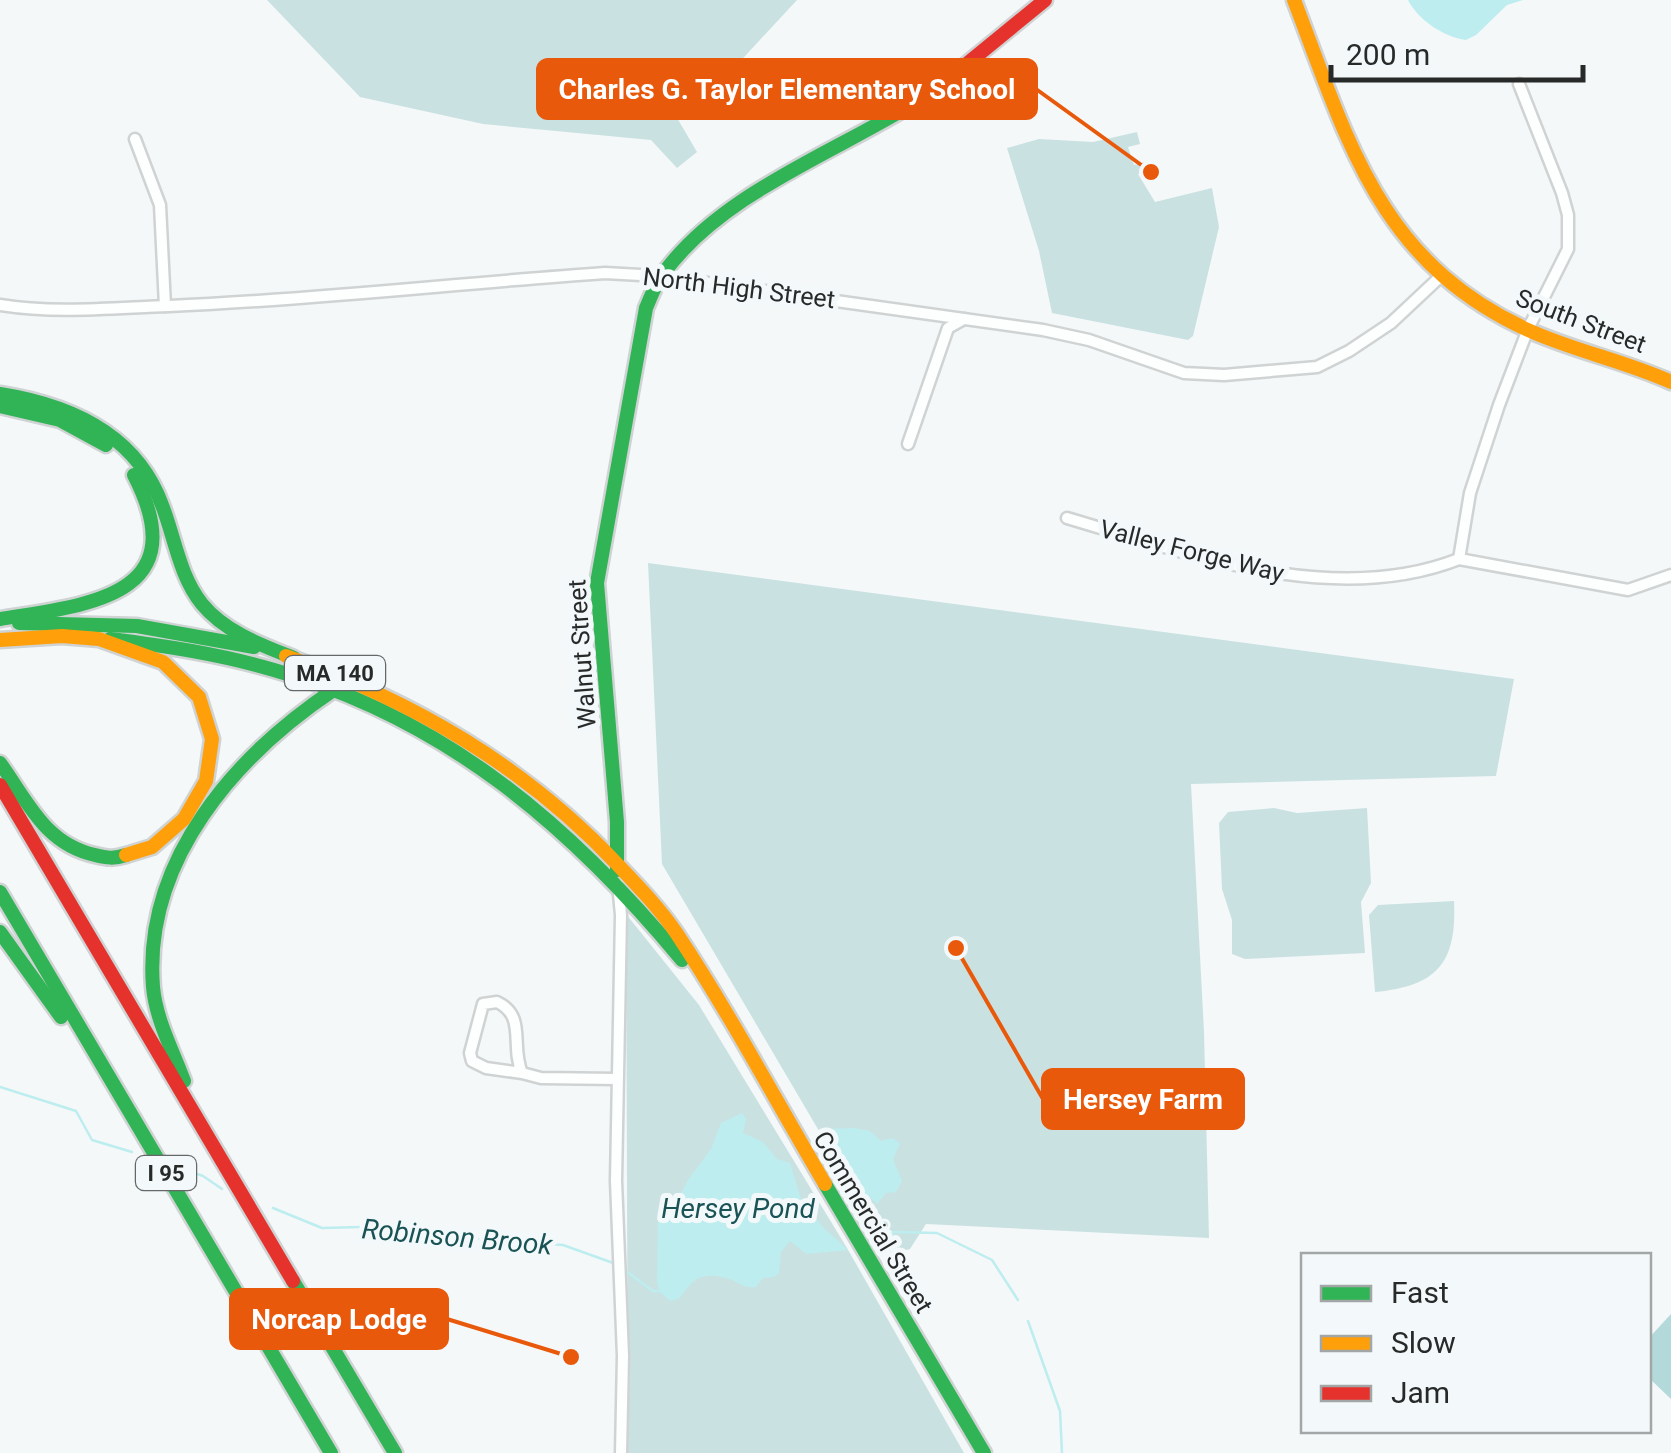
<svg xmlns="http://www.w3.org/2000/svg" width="1671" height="1453" font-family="Roboto,sans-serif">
  <rect width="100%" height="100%" fill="#f4f8f9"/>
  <g fill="#cae1e2">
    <path d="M267,0H797L734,68L676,116L697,152L677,168L651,140L483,124L360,97Z"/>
    <path d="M1137,132L1140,144L1128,147L1134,165L1145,162L1148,171L1138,174L1155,202L1212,188L1219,227L1193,336L1188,340L1052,313L1039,251L1007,148L1039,139L1093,142Z"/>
    <path d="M648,563L1514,679L1496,776L1191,784L1204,1032L1209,1238L926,1224L910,1249L893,1254V1232L879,1222L872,1221L662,864Z"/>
    <path d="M1274,808L1297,813L1367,808L1371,883L1361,902L1365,953L1245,959L1232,954V920L1222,889L1219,823L1228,812Z"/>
    <path d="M1454,901C1457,963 1437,986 1375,992L1369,915L1378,905Z"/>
    <path d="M626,914L699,1005L847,1248L964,1453H628Z"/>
  </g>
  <path fill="#b3d9db" d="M1671,1314V1399L1649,1378L1648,1339Z"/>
  <g fill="#bdedee">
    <path d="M1408,0H1523L1507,5L1476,35L1466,40C1444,37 1418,20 1408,0Z"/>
    <path d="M742,1113L746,1119L743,1133L763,1142L777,1159L790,1163L801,1199L823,1227L848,1250L806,1254L790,1241L781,1252L779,1273L774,1277L763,1278L756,1287C742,1289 738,1281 726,1278C699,1271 693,1280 679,1299L670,1301L660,1292L657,1282L658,1221L674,1206L688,1180L711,1149L721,1123Z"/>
    <path d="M854,1128L870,1131L881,1141L892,1138L900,1143L893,1159L902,1181L896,1192L886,1193L877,1204L870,1197H862L882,1226L895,1235L891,1243L893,1254L881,1252V1240L819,1137L825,1129Z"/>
  </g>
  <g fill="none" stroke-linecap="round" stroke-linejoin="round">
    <g stroke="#bdedee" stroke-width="2.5">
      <path d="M0,1087L76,1111L92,1140L132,1152"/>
      <path d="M180,1168L203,1176L222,1189"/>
      <path d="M273,1208L322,1228L402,1226L478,1239L563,1245L616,1264"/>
      <path d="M893,1232L937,1233L992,1260L1018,1300"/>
      <path d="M622,1268L653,1291H661"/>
      <path d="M1028,1321L1060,1411L1062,1453"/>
    </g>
    <g stroke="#d0d3d3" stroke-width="15">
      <g id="street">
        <path d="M135,139L160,205L165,306"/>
        <path d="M0,305C55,314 113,308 169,306C315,300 460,283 605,273L658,276L1043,330L1089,340L1184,373L1224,375L1317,367L1349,351L1391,323L1440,277"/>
        <path d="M908,444L948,328L964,319"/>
        <path d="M1067,518C1189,554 1334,608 1459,559L1628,590L1671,575"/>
        <path d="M1459,559L1470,493L1499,405L1528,329L1568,249V215L1562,193L1519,84"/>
        <path d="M618,884L621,915L616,1181L623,1356L621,1453"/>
        <path d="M522,1073L486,1068L472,1061L470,1053L483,1004L497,1002C527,1016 510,1046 522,1073L541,1078L617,1079"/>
      </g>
    </g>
    <g stroke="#d0d3d3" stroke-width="19">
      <g id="fast">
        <path d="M0,394C70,405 136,434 162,505C175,538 179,575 202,604C225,632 261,645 294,658"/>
        <path d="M0,406L60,420L106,445"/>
        <path d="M0,619C87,605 197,597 134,475"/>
        <path d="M19,623L137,626L254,647"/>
        <path d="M110,639C166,646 220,654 274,670C445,718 571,826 682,960"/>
        <path d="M0,763C28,802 45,844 95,855C107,858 114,859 126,855"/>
        <path d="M617,870V822L597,583L646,308C651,297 655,284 663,274C725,188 849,148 935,90"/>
        <path d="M0,892L331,1453"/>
        <path d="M0,932L61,1017"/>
        <path d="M184,1081C173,1051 156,1020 153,987C143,860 236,755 335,689"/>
        <path d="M825,1184L984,1453"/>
        <path d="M293,1281L395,1453"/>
      </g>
    </g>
    <g stroke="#d0d3d3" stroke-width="19">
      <g id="slow">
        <path d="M1294,0C1348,141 1379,262 1528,330C1574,351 1625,361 1671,382"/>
        <path d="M0,640L62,636L99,639L163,662L199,697L212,739L206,781L184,819L152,847L126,855"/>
        <path d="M286,656C413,701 525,766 618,865C638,886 660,909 677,934C730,1014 776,1101 825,1184"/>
      </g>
    </g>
    <g stroke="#d0d3d3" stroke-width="19">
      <g id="jam">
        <path d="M935,90L1045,0"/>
        <path d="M0,785L293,1281"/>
      </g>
    </g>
    <use href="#street" stroke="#fdfefe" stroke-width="10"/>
    <use href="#fast" stroke="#30b455" stroke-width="14"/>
    <use href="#slow" stroke="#ff9f0a" stroke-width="14"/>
    <use href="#jam" stroke="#e5322d" stroke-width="14"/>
  </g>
  <g text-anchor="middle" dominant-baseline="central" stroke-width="10" stroke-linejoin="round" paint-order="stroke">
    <g fill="#f3f9fa" stroke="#656868" stroke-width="2.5">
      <rect x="285" y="656" width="100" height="34" rx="8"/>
      <rect x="136" y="1156" width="60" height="34" rx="8"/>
    </g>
    <g font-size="22" font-weight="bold" fill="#282a2a">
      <text x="335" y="673">MA 140</text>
      <text x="166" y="1173">I 95</text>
    </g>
    <g font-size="25" fill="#282a2a" stroke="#f3f9fa">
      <text transform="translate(739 288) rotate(7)">North High Street</text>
      <text transform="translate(1581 321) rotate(21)">South Street</text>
      <text transform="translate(1192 551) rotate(14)">Valley Forge Way</text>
      <text transform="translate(582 654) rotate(-94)">Walnut Street</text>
      <text transform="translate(873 1222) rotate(59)">Commercial Street</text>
    </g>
    <g font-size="28" font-style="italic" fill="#1a5355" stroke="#f3f9fa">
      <text x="738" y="1208">Hersey Pond</text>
      <text transform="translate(457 1237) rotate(5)">Robinson Brook</text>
    </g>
  </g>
  <path fill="none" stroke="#e8590c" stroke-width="4" d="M1151 172L1036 89M956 948L1043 1099M571 1357L447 1319"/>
  <g fill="#e8590c" stroke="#f3f9fa" stroke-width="4">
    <circle cx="1151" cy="172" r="10"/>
    <circle cx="956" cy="948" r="10"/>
    <circle cx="571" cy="1357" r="10"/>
  </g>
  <g fill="#e8590c" stroke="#e8590c" stroke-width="4">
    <rect x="538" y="60" width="498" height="58" rx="10"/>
    <rect x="1043" y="1070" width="200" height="58" rx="10"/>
    <rect x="231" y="1290" width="216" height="58" rx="10"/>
  </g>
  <g font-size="28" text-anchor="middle" font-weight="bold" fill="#fff">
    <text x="787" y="99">Charles G. Taylor Elementary School</text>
    <text x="1143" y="1109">Hersey Farm</text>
    <text x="339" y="1329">Norcap Lodge</text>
  </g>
  <rect x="1301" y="1253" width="350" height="180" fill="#f3f9fa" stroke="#a2a6a7" stroke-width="2.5"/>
  <rect x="1321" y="1286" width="50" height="15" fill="#30b455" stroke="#a2a6a7" stroke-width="2.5"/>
  <text x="1391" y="1303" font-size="30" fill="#282a2a">Fast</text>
  <rect x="1321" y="1336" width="50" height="15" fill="#ff9f0a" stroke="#a2a6a7" stroke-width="2.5"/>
  <text x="1391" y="1353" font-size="30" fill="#282a2a">Slow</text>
  <rect x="1321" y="1386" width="50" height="15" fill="#e5322d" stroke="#a2a6a7" stroke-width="2.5"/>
  <text x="1391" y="1403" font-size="30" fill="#282a2a">Jam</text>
  <path d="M1331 65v15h252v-15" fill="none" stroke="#282a2a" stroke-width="5"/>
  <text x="1346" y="65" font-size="30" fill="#282a2a" stroke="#f3f9fa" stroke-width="8" paint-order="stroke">200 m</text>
</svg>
